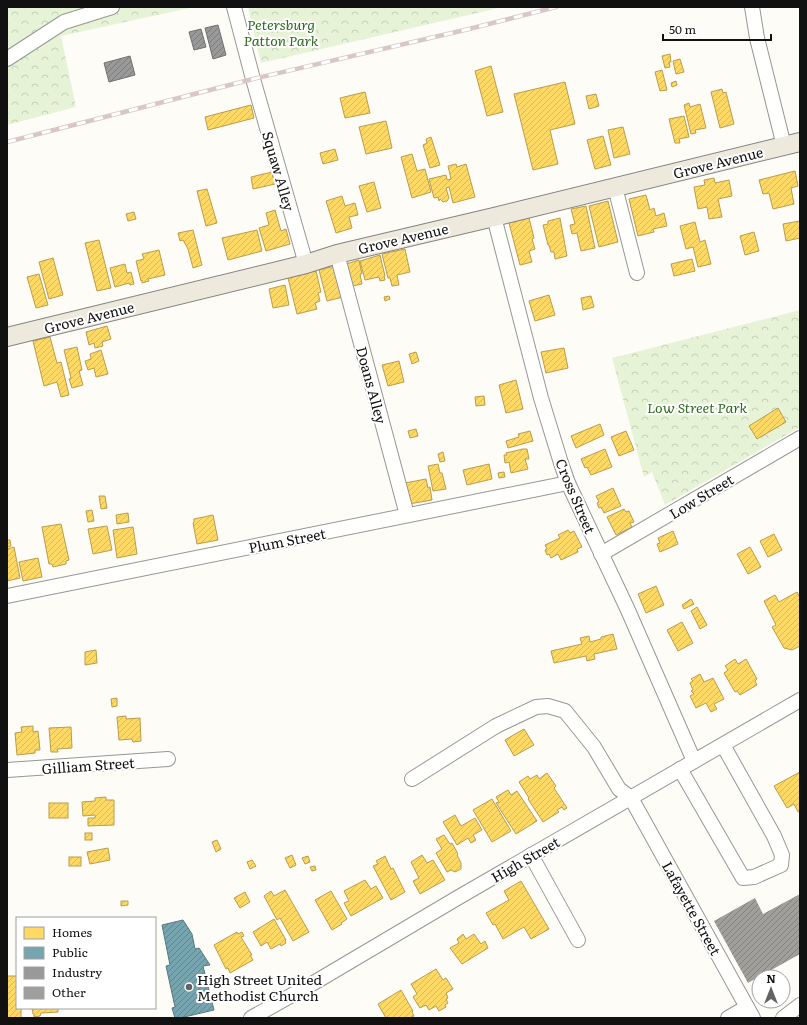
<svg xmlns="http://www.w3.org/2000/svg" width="807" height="1025" font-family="Literata,serif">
  <defs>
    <pattern id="park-crowns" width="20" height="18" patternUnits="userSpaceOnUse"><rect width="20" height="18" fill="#e7f3d7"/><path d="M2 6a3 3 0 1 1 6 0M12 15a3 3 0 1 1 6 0" fill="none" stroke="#c5cfb8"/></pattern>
    <pattern id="homes-hatch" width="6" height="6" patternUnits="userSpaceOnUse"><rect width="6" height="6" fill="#ffd966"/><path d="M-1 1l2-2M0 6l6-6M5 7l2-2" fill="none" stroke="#dab957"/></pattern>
    <pattern id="public-hatch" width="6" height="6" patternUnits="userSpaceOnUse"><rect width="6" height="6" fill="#76a5af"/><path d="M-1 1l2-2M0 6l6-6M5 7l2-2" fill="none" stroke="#5f858d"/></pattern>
    <pattern id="industry-hatch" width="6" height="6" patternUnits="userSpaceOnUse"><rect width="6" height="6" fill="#999"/><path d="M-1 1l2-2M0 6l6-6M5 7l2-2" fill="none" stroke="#7b7b7b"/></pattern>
    <pattern id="building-hatch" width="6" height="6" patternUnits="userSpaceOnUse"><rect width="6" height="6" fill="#a19f9c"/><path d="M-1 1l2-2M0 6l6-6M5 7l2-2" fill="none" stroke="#82807e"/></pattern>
  </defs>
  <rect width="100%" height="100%" fill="#fdfcf7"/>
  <g fill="url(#park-crowns)">
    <path d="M7,7H194L61,36L76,107L7,125Z"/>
    <path d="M248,7H503L261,63Z"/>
    <path d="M800,310V427L665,505L652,472L644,477L612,358Z"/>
  </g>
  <g fill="url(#homes-hatch)" stroke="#b89d4c">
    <path d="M670,54L671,62H669L670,67L665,68L662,56Z"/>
    <path d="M680,59L684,72L676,74L673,61Z"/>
    <path d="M491,66L503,112L487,116L475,71Z"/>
    <path d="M662,70L667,90L660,91L655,72Z"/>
    <path d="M676,81L677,85L672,87L671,83Z"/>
    <path d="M565,82L575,124L550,130L558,164L533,170L514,94Z"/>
    <path d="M722,89L723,93L726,92L734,124L720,128L711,92Z"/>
    <path d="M365,92L370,113L345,118L340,98Z"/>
    <path d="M596,94L599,106L589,109L586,96Z"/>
    <path d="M689,103L690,107L700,104L706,128L695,130L696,133L691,134L684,105Z"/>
    <path d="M251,105L254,118L208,130L205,117Z"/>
    <path d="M684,116L689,137L679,139L680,143H675L669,119Z"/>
    <path d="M386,121L392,148L366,154L359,127Z"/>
    <path d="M623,127L630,154L614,158L608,130Z"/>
    <path d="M603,136L611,165L595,169L587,140Z"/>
    <path d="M431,137L440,165L430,168L423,145L427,143L426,139Z"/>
    <path d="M335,149L338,160L323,164L320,153Z"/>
    <path d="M412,154L417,171L425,169L431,192L412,198L401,157Z"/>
    <path d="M456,164L457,167L466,164L475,197L453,203L449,187L446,188L449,198L447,201L443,202L440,199L439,201L438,197L434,198L429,179L446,175L447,180L451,179L448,166Z"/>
    <path d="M795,171L798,186L791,188L794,204L773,209L769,193L763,194L759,180Z"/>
    <path d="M272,172L275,184L253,189L251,177Z"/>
    <path d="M714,178L715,183L729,180L732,196L718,199L722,217L709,219L707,207L698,209L694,187L705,185L704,180Z"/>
    <path d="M374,182L381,208L367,212L359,186Z"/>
    <path d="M207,189L217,223L206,226L197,191Z"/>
    <path d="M646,195L650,210L654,208L656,216L664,213L667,226L653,229L654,232L638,236L629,199Z"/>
    <path d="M342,196L345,206L355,203L358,215L349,217L352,228L336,233L326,201Z"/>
    <path d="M608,201L618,242L599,247L589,206Z"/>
    <path d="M586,206L595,248L581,251L577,233L572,234L570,225L575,224L571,209Z"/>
    <path d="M275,210L281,231L286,229L290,244L266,251L259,228L269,225L266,213Z"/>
    <path d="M134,212L136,219L128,221L126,214Z"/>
    <path d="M529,218L534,238L532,239L535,249L529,251L532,262L520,265L509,223Z"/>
    <path d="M560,218L567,256L555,259L554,252H551L549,245H548L543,225L548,224V221Z"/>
    <path d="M800,221V238L786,241L783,224Z"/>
    <path d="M695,222L700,242L705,240L711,264L698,267L693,247L686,249L680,226Z"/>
    <path d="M193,230L202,265L193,268L188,249L183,240L180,241L178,233Z"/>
    <path d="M257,230L262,251L228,260L222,238Z"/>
    <path d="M754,232L759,251L745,255L740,236Z"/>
    <path d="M99,240L111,288L97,291L85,243Z"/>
    <path d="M405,249L410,272L397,275L399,285L392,286L390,278H388L382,254Z"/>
    <path d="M159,250L165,275L148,279L149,281L142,283V280L141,281L136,261L144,259L142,254Z"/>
    <path d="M380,255L385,276H384L385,280L380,281L379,277L365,280L360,261Z"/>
    <path d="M53,258L63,295L49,299L39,262Z"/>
    <path d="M692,259L695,271L674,276L671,264Z"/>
    <path d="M359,260L362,274H360L362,284L352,286L346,264Z"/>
    <path d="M125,264L127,273L131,272L134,284L130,285L129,283L115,287L110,268Z"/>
    <path d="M339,265L347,296L327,301L319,270Z"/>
    <path d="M316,271L321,292L318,293L320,301L315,303L317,309L297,314L288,278Z"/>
    <path d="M39,274L48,305L36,308L27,277Z"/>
    <path d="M285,285L289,305L273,308L269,289Z"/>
    <path d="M549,295L555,315L535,321L529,301Z"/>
    <path d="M389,296L390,299L385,301L384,297Z"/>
    <path d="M591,296L594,307L583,310L581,298Z"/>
    <path d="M107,326L111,339L102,342L103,346L95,348L94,343L89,345L86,332Z"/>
    <path d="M50,337L57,363L61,362L69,395L61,397L57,382L44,386L33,341Z"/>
    <path d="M77,347L82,370L79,371L83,385L72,388L69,379L71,378L64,350Z"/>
    <path d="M564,348L568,368L546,373L541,352Z"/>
    <path d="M101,350L108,374L96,377L94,368L88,370L85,361L91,359L90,354Z"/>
    <path d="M416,352L419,361L412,364L409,354Z"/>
    <path d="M399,361L404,382L388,386L382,365Z"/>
    <path d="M516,380L523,409L506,413L499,385Z"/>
    <path d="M484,396L485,405L476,406L475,397Z"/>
    <path d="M778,408L786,422L757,439L749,426Z"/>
    <path d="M600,424L604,435L576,448L571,436Z"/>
    <path d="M416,429L418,436L410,438L408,431Z"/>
    <path d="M530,431L533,441L508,448L506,441L519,437L518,434Z"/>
    <path d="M626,431L634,450L619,456L611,437Z"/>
    <path d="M523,449H527L529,459H525L528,469L511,473L509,462L505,463L504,455H507L506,453Z"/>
    <path d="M605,449L612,467L591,475L587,467L585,468L581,459Z"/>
    <path d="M443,452L445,461L440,462L438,454Z"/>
    <path d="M438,464L440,473H442L446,489L433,491L428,466Z"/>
    <path d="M489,464L492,479L467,485L463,470Z"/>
    <path d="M504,472L505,477L499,478L498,473Z"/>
    <path d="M426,479L428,488L430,487L432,500L409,504L405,483Z"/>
    <path d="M613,488L621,506L604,513L601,507L599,508L597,503L599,502L596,496Z"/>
    <path d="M99,496H105L107,508L101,509Z"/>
    <path d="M624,509L626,512L629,511L634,522L630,523L632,527L616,535L607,517Z"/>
    <path d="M92,510L94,521L88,522L86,511Z"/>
    <path d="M128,513L129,522L117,524L116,515Z"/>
    <path d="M213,515L218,540L197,544L193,523L194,522V519Z"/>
    <path d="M61,524L69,560L66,561V564L53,567L52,564H49L42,527Z"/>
    <path d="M107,526L112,550L93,554L88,529Z"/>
    <path d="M133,527L137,554L117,558L113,530Z"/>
    <path d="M568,530L570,533L574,531L582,547L577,549L578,552L561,560L558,554L551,558L549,554L547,555L545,550L547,549L545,545L560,538L558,535Z"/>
    <path d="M673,531L678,544L660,552L657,544L660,543L658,538Z"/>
    <path d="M774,534L782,550L768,557L760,541Z"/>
    <path d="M7,540H10L11,546L7,547Z"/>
    <path d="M14,547L20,578L7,581V549Z"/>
    <path d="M750,547L761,567L748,574L737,554Z"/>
    <path d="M38,558L42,577L23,581L19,562Z"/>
    <path d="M656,586L664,605L646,613L638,594Z"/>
    <path d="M797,592L800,598V646L792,650L784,648L772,627L776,625L764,601L775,595L779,602Z"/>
    <path d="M691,599L694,604L684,609L682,605Z"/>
    <path d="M697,607L707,625L700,629L691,611Z"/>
    <path d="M682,622L693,643L678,651L667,630Z"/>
    <path d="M613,634L617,649L594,654L595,659L587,661L586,656L554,663L551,651L582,644L580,638L589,636L590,642L601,639V637Z"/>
    <path d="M96,650L97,663L85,665V652Z"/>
    <path d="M735,659L738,664L746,659L757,679L755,681L757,685L740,695L737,691L735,692L724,673L728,670L725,666Z"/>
    <path d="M700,674L704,682L713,678L724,699L714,704L717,709L711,712L706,703L696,708L690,696L694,694L691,691L693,690L690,683L693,681L691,679Z"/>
    <path d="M117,698V706L112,707L111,699Z"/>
    <path d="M126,716V719L140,718L141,741L133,742L132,739L119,740L117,717Z"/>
    <path d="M33,726V732L38,731L40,750H35V753L17,755L15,733L22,732L21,727Z"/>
    <path d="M71,727L72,748L57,749L58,752H51L49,728Z"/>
    <path d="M524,729L534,745L514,756L505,740Z"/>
    <path d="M800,772V811L798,812L794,804L787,808L774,786Z"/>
    <path d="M547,773L556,786L554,788L567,808L564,810L562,807L557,810L559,812L543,822L528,799L529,798L519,782L528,776L530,779L537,775L539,779Z"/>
    <path d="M508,790L511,795L517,791L537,821L516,834L496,803L499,802L496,797Z"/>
    <path d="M106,797V800H114V825L88,826V818H95V815L83,816L82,802L95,801V798Z"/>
    <path d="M492,799L511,831L492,842L473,810Z"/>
    <rect x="49" y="803" width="19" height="15"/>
    <path d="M455,815L461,826L475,818L482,830L473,835L476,840L471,843L468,838L457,845L443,822Z"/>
    <rect x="85" y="833" width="7" height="7"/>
    <path d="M444,835L450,844L452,843L458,854L457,855L461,863V869L455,872L451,870L447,872L436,853L442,849L436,839Z"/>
    <path d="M217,840L221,849L216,852L212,842Z"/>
    <path d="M108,848L110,860L90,864L87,852Z"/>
    <path d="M292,855L296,865L290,868L285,858Z"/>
    <path d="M422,855L427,863L433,860L445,880L420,894L413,881L419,878L411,862Z"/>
    <path d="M308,856L310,862L305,864L302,858Z"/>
    <path d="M385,856L391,869L393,868L405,892L391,900L373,866L378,864L376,861Z"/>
    <rect x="69" y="857" width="12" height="9"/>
    <path d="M252,860L256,866L250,869L247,862Z"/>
    <path d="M315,866L316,870L312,871L310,867Z"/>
    <path d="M365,880L371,889L376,886L383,898L351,916L344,903L349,901L344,891Z"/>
    <path d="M521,881L549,929L531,939L524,927L503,939L495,924L493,925L486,913L509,900L504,891Z"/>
    <path d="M285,890L309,932L293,941L280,918L277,920L264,896L271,891L274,896Z"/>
    <path d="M331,891L347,919L341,923L342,924L332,930L315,900Z"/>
    <path d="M245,892L250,902L240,908L234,898Z"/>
    <path d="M121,901H128V905L121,906Z"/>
    <path d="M274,919L286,940L285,941L286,943L281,946L280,944L271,949L267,942L261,946L253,932Z"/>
    <path d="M237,932L238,934L242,932L244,936L241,937L252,955H250L253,960L230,973L228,968L226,969L214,945Z"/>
    <path d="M463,934L466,939L474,934L481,944L485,941L488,948L462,964L450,948L459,943L457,939Z"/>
    <path d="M436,969L443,980L446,978L453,989L446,993L448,998L446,999L448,1003L445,1005L446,1007L439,1011L436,1006L429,1010L426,1005L420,1008L413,997L417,994L411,984Z"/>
    <path d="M7,976H17V1008H21V1018H7Z"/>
    <path d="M401,990L413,1011L412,1012L414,1016L410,1018H386L378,1004Z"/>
    <path d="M32,1008H58V1012L41,1013L40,1016L34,1017V1014H33Z"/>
  </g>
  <path fill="url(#public-hatch)" stroke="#587980" d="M183,920L192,934L195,949L199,948L210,965L203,966L214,1010L180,1018H175L172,1008L175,1007L166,966L170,965L162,925Z"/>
  <g fill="url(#industry-hatch)" stroke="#707070">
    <path d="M218,25L226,55L213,59L205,28Z"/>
    <path d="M201,29L206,47L194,50L189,32Z"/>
    <path d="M130,56L135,75L109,82L104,63Z"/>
  </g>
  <path fill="url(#building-hatch)" d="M800,894V954L748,983L714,921L755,898L763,914Z"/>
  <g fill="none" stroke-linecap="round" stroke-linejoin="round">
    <g stroke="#979795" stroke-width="16">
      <g id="minor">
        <path d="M234,7L253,79L306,264"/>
        <path d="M752,7L757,38L784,146"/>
        <path d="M7,59L64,22L112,7"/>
        <path d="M615,187L637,273"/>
        <path d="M494,217L541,398L561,463L568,483L627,608L694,761"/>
        <path d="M337,254L407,515"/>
        <path d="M601,554L800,438"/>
        <path d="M7,596L568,483"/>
        <path d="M680,769L743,878L754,877L781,865L782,855L774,836L723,745"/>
        <path d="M7,770L168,759"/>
        <path d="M412,779L496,726L536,707L548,706L565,711L594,747L619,789L631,798L753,1018"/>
        <path d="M531,855L578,940"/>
        <path d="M251,1018L317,981L459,897L800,700"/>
        <path d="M728,1018L747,1007"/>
        <path d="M783,1018L800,1005"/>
      </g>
    </g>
    <g stroke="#858482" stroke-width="20">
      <path id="major" d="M7,337L306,264L337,254L494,217L800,142"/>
    </g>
    <use href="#minor" stroke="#fffffe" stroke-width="14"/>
    <use href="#major" stroke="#ede9dc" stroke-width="18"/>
    <g stroke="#d9c6c7" stroke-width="4.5">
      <path id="rail" d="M7,142L253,79L469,29L556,7"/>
    </g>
    <use href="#rail" stroke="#fff" stroke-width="3" stroke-dasharray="9" stroke-linecap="butt"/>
  </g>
  <circle fill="#646362" stroke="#fff" stroke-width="1.5" cx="189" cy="987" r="4"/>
  <g text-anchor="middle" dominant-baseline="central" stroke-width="4" stroke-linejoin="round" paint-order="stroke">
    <g font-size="14" font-style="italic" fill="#2f6b1f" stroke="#fff">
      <text x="281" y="24">Petersburg<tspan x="281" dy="16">Patton Park</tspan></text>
      <text x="697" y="407">Low Street Park</text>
    </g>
    <g font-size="14" fill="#111" stroke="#fff">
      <text transform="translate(718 162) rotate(-14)">Grove Avenue</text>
      <text transform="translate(279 171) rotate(74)">Squaw Alley</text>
      <text transform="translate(403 238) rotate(-13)">Grove Avenue</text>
      <text transform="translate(89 317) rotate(-14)">Grove Avenue</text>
      <text transform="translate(372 385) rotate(75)">Doans Alley</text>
      <text transform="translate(576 496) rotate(67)">Cross Street</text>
      <text transform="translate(701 496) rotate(-31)">Low Street</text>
      <text transform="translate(287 540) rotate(-11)">Plum Street</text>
      <text transform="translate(88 765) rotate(-4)">Gilliam Street</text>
      <text transform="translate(525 859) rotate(-30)">High Street</text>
      <text transform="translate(692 908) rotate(61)">Lafayette Street</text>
    </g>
    <g font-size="14" fill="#111" stroke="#fff" text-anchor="start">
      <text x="197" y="979">High Street United<tspan x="197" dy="16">Methodist Church</tspan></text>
    </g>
  </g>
  <rect width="807" height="1025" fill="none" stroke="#111111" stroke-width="16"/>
  <rect x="16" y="917" width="140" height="92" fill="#ffffff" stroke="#a0a0a0"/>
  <rect x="24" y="927" width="20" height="12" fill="#ffd966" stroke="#a0a0a0"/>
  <text x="52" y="937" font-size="12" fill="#111111">Homes</text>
  <rect x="24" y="947" width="20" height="12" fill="#76a5af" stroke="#a0a0a0"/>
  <text x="52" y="957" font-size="12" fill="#111111">Public</text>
  <rect x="24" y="967" width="20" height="12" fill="#999999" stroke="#a0a0a0"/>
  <text x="52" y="977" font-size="12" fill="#111111">Industry</text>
  <rect x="24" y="987" width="20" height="12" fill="#a19f9c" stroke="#a0a0a0"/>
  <text x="52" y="997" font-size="12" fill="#111111">Other</text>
  <g transform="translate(771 989)"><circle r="19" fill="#ffffff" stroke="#a0a0a0"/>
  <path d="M0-3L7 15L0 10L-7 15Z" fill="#646362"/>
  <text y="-6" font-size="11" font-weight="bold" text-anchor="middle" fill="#111111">N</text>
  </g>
  <path d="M663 34v6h108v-6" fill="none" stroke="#111111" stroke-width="2"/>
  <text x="669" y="34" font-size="12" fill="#111111" stroke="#ffffff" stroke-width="3" paint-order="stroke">50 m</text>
</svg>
